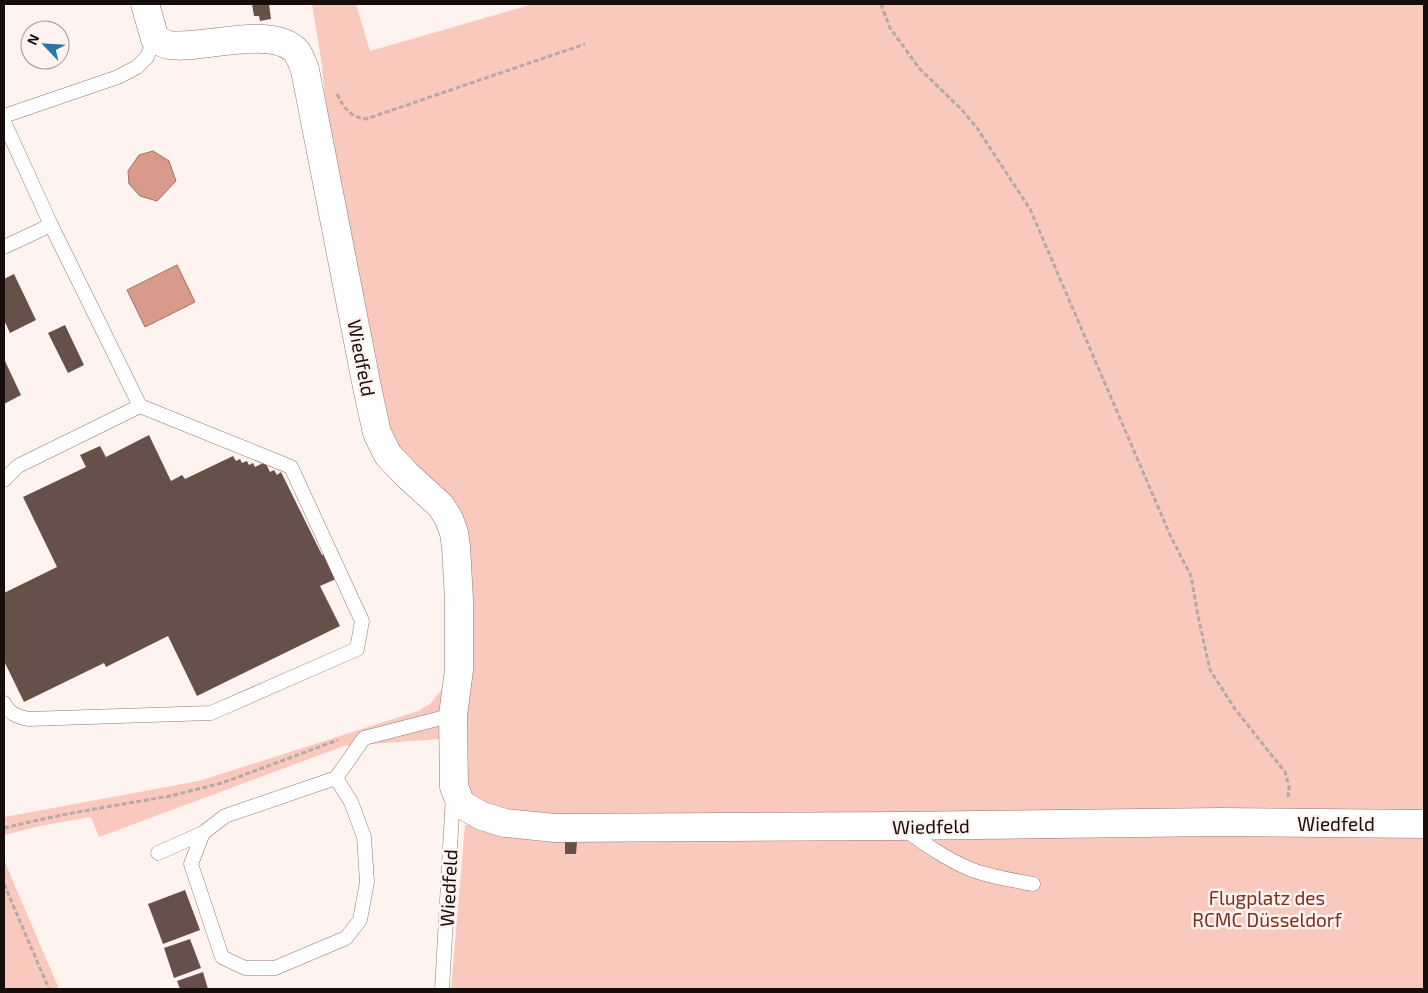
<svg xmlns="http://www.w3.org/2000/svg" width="1428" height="993" font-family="'Exo 2',sans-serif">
  <rect width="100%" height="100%" fill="#fff3f0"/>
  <g fill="#fac9be">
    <path d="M312,4H356L370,51L533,4H1424V819L553,823L473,803L459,779L463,554L394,447L372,387L328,134L322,65Z"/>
    <path d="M444,687L440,739L344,746L99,837L91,817L40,826L4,835V825L6,824L4,821V817L199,781L418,711L430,704Z"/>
    <path d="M465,825L504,826L1424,829V989H451Z"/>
    <path d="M4,860L59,989H5L4,986Z"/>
  </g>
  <g fill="#da9a8b" stroke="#a07065">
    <path d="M153,151L169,161L176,181L157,201L140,196L129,184L128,171L139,155Z"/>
    <path d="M177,265L195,302L145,327L127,290Z"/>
  </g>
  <g fill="#68504a">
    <path d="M252,4H269L271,19L260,21L259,16H254Z"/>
    <path d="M14,274L36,320L10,333L4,320V279Z"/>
    <path d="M65,325L84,365L68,373L48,333Z"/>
    <path d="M4,359L21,395L4,404Z"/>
    <path d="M149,435L171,481L182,475L185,479L233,456L236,461L240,459L242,463L247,461L249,465L253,463L255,467L265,462L270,472L274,470L277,475L281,472L322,555L324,554L336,579L320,586L340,626L197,696L168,636L106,667L104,663L24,702L4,661V593L57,567L23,497L86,467L80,455L100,446L106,457Z"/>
    <path d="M565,842H577L576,854H565Z"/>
    <path d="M185,890L200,930L163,944L148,904Z"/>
    <path d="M190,939L201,968L174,978L164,948Z"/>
    <path d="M203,972L208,989H180L177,981Z"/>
  </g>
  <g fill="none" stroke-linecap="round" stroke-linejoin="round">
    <g stroke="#927872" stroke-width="15">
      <g id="service">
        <path d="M4,116L118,77L137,67L147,57L155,39"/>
        <path d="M4,122L51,225L140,406L291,467L362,621L357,649L211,713L28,719C16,716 10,714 4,703"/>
        <path d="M4,247L51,225"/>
        <path d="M4,480L18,466L140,406"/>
        <path d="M336,778L351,802L364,837L367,882L360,920L346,938L275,968H245L222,957L191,864L203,833L225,816L336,778L364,738L453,715"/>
        <path d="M904,829C925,844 946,859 970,869C990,877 1012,880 1033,884"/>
        <path d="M158,853L203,833"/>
        <path d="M442,989L453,795"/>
      </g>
    </g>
    <g stroke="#927872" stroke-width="29">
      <path id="minor" d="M145,4L155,39C159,41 164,44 169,45C202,50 274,24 297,52C300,57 303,64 305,70L367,387L377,433L388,455L407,475L441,506L449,519L454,533L456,546L459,600V670L453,715L454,787L461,804L482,816L505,823L555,828L899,826L1221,822L1424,824"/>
    </g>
    <g stroke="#b5a9a7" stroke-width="3" stroke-dasharray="5 2.5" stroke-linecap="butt">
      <path d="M881,4L890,28L919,68L962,110L977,128L1030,209L1171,537L1191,576L1198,616L1210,670L1235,709L1285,772L1289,786L1288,797"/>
      <path d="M337,94C344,108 350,117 366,119L585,44"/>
      <path d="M4,828L38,820L83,811L170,796L222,783L338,740"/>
      <path d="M4,884L49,989"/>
    </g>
    <use href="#service" stroke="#fff" stroke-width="14"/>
    <use href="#minor" stroke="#fff" stroke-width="28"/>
  </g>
  <g text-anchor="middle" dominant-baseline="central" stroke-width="5" stroke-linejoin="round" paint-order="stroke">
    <g font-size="19" fill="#170e0c" stroke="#fff3f0">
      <text transform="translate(362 358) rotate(79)">Wiedfeld</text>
      <text x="1336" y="823">Wiedfeld</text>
      <text transform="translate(931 826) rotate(-1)">Wiedfeld</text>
      <text transform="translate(448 888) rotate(-87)">Wiedfeld</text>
    </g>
    <g font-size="19" fill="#7a2e1e" stroke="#fff3f0">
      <text x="1267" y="897">Flugplatz des<tspan x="1267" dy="22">RCMC Düsseldorf</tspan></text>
    </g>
  </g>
  <rect width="1428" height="993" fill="none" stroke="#170e0c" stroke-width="10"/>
  <g transform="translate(45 45) rotate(295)"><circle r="24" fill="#fff3f0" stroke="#a29795"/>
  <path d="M0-4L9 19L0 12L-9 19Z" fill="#2b74a8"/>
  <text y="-8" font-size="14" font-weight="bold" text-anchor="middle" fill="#170e0c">N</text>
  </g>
</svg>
